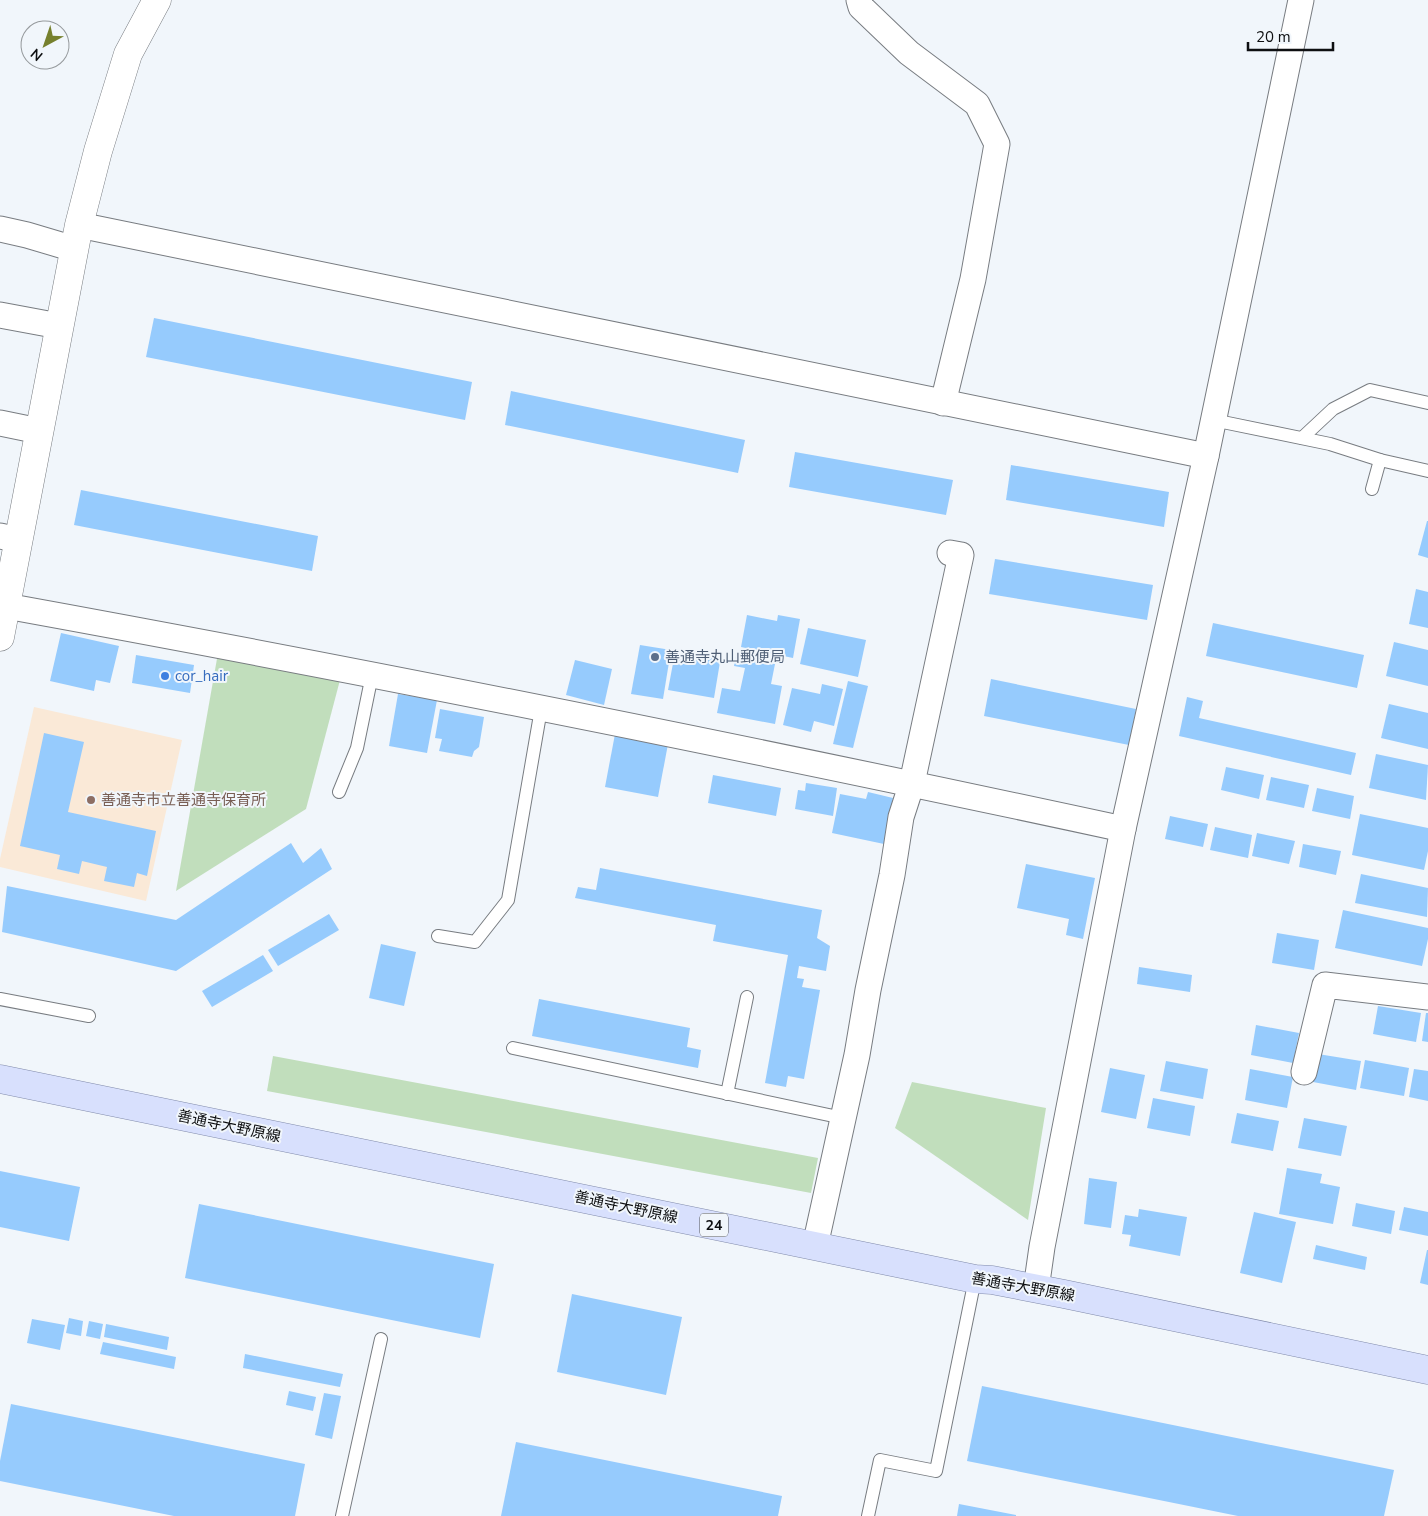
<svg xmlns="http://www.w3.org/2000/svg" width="1428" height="1516" font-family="'Nunito Sans','Noto Sans JP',sans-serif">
  <rect width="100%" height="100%" fill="#f1f6fb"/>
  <path fill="#fae9d7" d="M34,707L182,740L146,901L0,867V859Z"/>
  <g fill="#c1debc">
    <path d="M218,653L340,680L306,809L176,891Z"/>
    <path d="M273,1056L818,1158L811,1193L267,1091Z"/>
    <path d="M912,1082L1046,1108L1028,1220L895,1128Z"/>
  </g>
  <g fill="#96cbfd">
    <path d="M154,318L472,382L465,420L146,357Z"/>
    <path d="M511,391L745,440L738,473L505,425Z"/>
    <path d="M795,452L953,480L946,515L789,487Z"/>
    <path d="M1011,465L1169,492L1164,527L1006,500Z"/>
    <path d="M81,490L318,536L312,571L74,525Z"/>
    <path d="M1427,521H1428V558L1418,555Z"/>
    <path d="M995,559L1153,585L1147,620L989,594Z"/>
    <path d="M1416,589L1428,592V628L1409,624Z"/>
    <path d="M747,615L777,621L778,615L800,619L793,658L741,647Z"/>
    <path d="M1213,623L1364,655L1357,688L1206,656Z"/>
    <path d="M808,628L866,640L858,677L800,664Z"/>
    <path d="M61,633L119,646L110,683L96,680L94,691L50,681Z"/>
    <path d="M1394,642L1428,650V686L1386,676Z"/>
    <path d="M640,645L671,650L663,699L631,694Z"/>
    <path d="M697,652L721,656L714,698L668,690L674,658L696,661Z"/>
    <path d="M136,655L194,665L190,693L132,683Z"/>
    <path d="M736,656L775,664L771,684L782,686L775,724L717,713L722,688L740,691L745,668L734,666Z"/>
    <path d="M575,660L612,669L604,705L566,695Z"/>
    <path d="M991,679L1136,709L1129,745L984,716Z"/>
    <path d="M848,681L868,686L853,748L833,744Z"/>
    <path d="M822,684L843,689L834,726L814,721L811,732L783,725L792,688L820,694Z"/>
    <path d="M398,694L437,700L427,753L389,746Z"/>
    <path d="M1187,697L1203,701L1199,718L1356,753L1351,775L1179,736Z"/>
    <path d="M1389,704L1428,713V749L1381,738Z"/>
    <path d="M440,709L484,717L479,747L474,751L472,757L439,751L442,739L435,738Z"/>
    <path d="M44,733L84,742L68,812L156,831L147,876L137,873L134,887L104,881L107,867L82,861L79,874L57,869L60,855L20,846Z"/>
    <path d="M615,734L668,744L658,797L605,787Z"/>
    <path d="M1376,754L1428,765L1426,800L1369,788Z"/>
    <path d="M1226,767L1264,775L1259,799L1221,790Z"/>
    <path d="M713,775L781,788L776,816L708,803Z"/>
    <path d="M1271,777L1309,785L1304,808L1266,800Z"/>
    <path d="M806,783L837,788L833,816L795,809L798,790L805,791Z"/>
    <path d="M1317,788L1354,796L1350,819L1312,811Z"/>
    <path d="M868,792L893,798L884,844L832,833L840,794L866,799Z"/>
    <path d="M1360,814L1428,828V851L1424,870L1352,855Z"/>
    <path d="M1170,816L1208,824L1203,847L1165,839Z"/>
    <path d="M1215,827L1252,835L1248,858L1210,850Z"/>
    <path d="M1257,833L1295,841L1289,864L1252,856Z"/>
    <path d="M291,843L303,863L321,848L332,869L176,971L2,932L7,886L176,920Z"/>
    <path d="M1303,844L1341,851L1336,875L1299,867Z"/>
    <path d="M1026,864L1095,878L1083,939L1066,935L1069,919L1017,908Z"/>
    <path d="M600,868L822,910L817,938L830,946L826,971L799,966L797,978L804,979L802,987L820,990L804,1079L788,1076L786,1087L765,1083L788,955L713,941L716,925L575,898L578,887L596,890Z"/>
    <path d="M1361,874L1428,888L1427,917L1355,903Z"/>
    <path d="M1343,910L1428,928V939L1422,966L1335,948Z"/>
    <path d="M329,914L339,930L278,966L268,950Z"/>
    <path d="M1277,933L1319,940L1314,970L1272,963Z"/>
    <path d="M381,944L416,952L404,1006L369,998Z"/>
    <path d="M263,955L273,971L212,1007L202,991Z"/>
    <path d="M1139,967L1192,975L1190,992L1137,984Z"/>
    <path d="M539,999L690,1028L687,1047L701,1050L698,1068L532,1036Z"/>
    <path d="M1378,1006L1421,1013L1416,1042L1373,1034Z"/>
    <path d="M1426,1013H1428V1042L1422,1041Z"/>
    <path d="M1256,1025L1299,1033L1293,1063L1251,1055Z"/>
    <path d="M1318,1054L1361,1061L1356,1090L1313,1082Z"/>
    <path d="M1365,1060L1409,1068L1404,1096L1360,1088Z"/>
    <path d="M1166,1061L1208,1069L1203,1099L1160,1091Z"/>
    <path d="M1110,1068L1145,1075L1136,1119L1101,1112Z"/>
    <path d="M1250,1069L1293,1077L1287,1108L1245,1100Z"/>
    <path d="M1414,1069L1428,1071V1101L1409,1097Z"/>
    <path d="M1153,1098L1195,1106L1190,1136L1147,1128Z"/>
    <path d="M1237,1113L1279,1121L1273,1151L1231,1143Z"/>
    <path d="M1304,1118L1347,1126L1341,1156L1298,1148Z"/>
    <path d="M1287,1168L1322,1174L1320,1183L1340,1187L1333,1224L1279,1214Z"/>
    <path d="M0,1171L80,1187L69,1241L0,1227Z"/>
    <path d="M1089,1178L1117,1182L1111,1228L1084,1224Z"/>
    <path d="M1356,1203L1395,1211L1391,1234L1352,1226Z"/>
    <path d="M199,1204L494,1264L480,1338L185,1278Z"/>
    <path d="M1404,1207L1428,1212V1236L1399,1230Z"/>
    <path d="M1139,1209L1187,1217L1180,1256L1129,1246L1131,1235L1122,1234L1125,1215L1138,1217Z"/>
    <path d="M1254,1212L1296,1222L1282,1283L1240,1273Z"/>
    <path d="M1316,1245L1367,1257L1365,1270L1313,1259Z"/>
    <path d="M1427,1250H1428V1285L1420,1283Z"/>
    <path d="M572,1294L682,1317L666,1395L557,1372Z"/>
    <path d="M69,1318L83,1321L81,1336L66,1333Z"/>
    <path d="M32,1319L65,1325L60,1350L27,1343Z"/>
    <path d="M89,1321L103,1324L100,1339L86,1336Z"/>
    <path d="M106,1324L169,1337L167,1350L104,1337Z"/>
    <path d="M103,1342L176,1357L174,1369L100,1354Z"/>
    <path d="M245,1354L343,1374L340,1387L243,1368Z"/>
    <path d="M982,1386L1394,1470L1384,1516H1238L967,1461Z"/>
    <path d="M289,1391L316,1397L313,1411L286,1405Z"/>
    <path d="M324,1393L341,1396L332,1439L315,1435Z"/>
    <path d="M11,1404L305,1464L295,1516H174L0,1481V1461Z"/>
    <path d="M516,1442L782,1496L778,1516H501Z"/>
    <path d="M959,1504L1016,1515V1516H957Z"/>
  </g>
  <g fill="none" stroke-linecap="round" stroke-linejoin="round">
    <g stroke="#787c81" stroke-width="14">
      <g id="lane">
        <path d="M1213,420L1330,444L1380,460L1372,489"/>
        <path d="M1302,438L1333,409L1370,390L1428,403"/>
        <path d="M1380,460L1428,471"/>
        <path d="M339,792L357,748L372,675"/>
        <path d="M438,936L475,942L508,900L541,709"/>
        <path d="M0,999L89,1016"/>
        <path d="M513,1048L843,1118"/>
        <path d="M727,1094L747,997"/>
        <path d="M342,1516L381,1339"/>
        <path d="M868,1516L880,1460L936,1471L975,1279"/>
      </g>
    </g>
    <g stroke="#787c81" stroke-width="27">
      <g id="street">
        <path d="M859,0L861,7L909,53L977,104L997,144L973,279L943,403"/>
        <path d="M79,225L1206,456"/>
        <path d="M0,229L27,235L74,249"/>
        <path d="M0,315L59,326"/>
        <path d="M0,423L39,431"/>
        <path d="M0,536L19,540"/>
        <path d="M6,606C380,674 752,749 1123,829"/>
        <path d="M1304,1072L1325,985L1428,997"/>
        <path d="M815,1246L857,1055L868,990L892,875L901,817L912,783L961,555L950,553"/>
        <path d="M1036,1289L1042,1247L1123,829L1206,456L1301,0"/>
      </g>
    </g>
    <g stroke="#787c81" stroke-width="29">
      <path id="secondary" d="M0,637L79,225L98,151L128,54L157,0"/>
    </g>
    <g stroke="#808aaa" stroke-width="29">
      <path id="primary" d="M0,1079L975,1279L992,1280L1064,1294L1428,1370"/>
    </g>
    <use href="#lane" stroke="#fff" stroke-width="12"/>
    <use href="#street" stroke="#fff" stroke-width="25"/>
    <use href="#secondary" stroke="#fff" stroke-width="28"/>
    <use href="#primary" stroke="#d8e0fd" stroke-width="28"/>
  </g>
  <circle fill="#5c6f8a" stroke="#f1f6fb" stroke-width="2" cx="655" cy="657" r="5"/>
  <circle fill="#3f7fe0" stroke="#f1f6fb" stroke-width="2" cx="165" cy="676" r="5"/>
  <circle fill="#8d6e63" stroke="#f1f6fb" stroke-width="2" cx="91" cy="800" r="5"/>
  <g text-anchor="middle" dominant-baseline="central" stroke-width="4" stroke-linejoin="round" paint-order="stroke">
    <rect fill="#f1f6fb" stroke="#525457" stroke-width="1" x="700" y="1213.5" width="28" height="23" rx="4"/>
    <g font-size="14" font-weight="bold" fill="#0e0f11">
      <text x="714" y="1225">24</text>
    </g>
    <g font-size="15" fill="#4e5e75" stroke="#f1f6fb" text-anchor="start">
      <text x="665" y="657">善通寺丸山郵便局</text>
    </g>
    <g font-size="15" fill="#366cbe" stroke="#f1f6fb" text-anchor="start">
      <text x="175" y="676">cor_hair</text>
    </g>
    <g font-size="15" fill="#785e54" stroke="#f1f6fb" text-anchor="start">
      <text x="101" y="800">善通寺市立善通寺保育所</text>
    </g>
    <g font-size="15" fill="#0e0f11" stroke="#f1f6fb">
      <text transform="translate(229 1126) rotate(12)">善通寺大野原線</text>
      <text transform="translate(626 1207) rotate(12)">善通寺大野原線</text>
      <text transform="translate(1023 1287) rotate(10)">善通寺大野原線</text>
    </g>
  </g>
  <g transform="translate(45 45) rotate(220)"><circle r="24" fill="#f1f6fb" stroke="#969a9d"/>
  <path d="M0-4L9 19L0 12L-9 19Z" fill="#76802d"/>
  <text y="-8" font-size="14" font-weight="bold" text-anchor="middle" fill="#0e0f11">N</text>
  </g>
  <path d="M1248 42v8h85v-8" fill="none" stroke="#0e0f11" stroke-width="2.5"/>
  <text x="1256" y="42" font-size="15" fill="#0e0f11" stroke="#f1f6fb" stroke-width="4" paint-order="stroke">20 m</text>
</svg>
